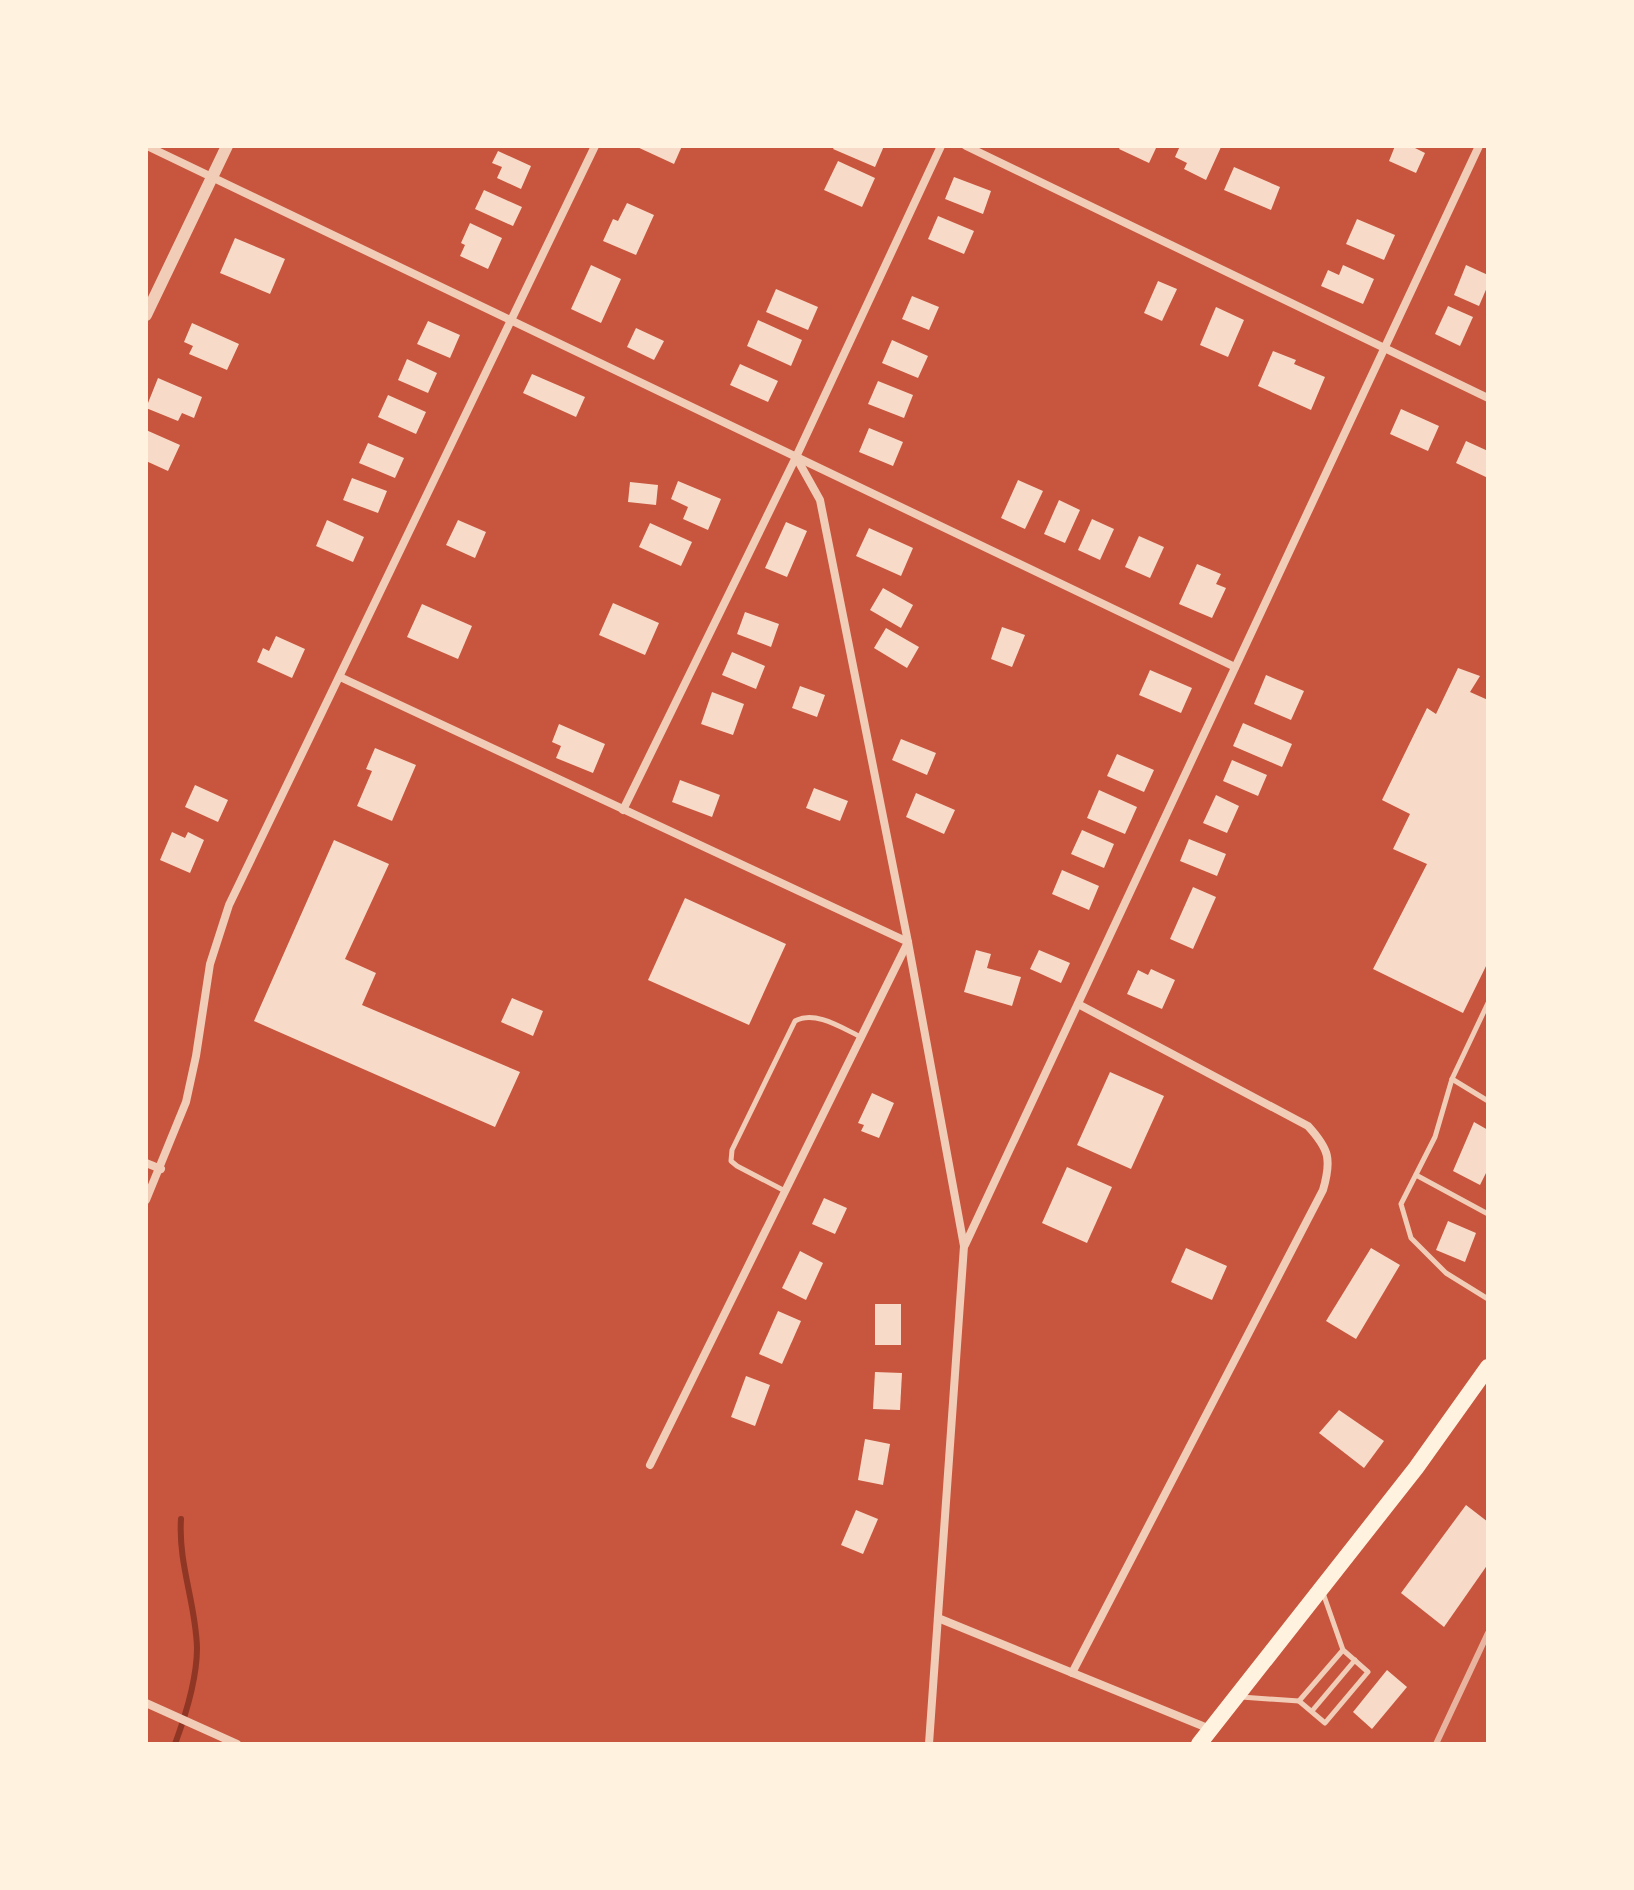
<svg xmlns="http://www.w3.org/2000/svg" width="1634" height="1890" font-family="Lato,sans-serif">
  <rect width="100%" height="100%" fill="#c8553d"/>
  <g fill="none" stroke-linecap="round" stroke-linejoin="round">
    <path stroke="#8f3625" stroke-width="6" d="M175,1744C185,1717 197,1677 197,1648C196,1604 178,1564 181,1519"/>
  </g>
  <g fill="#f7dbc8">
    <path d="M635,146H682L674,164Z"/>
    <path d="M835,146H884L875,167L833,149Z"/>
    <path d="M1121,146H1157L1149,163L1119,149Z"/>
    <path d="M1180,146L1221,147L1206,180L1184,169L1187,163L1175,157Z"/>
    <path d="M1395,146H1411L1425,153L1416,173L1389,161Z"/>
    <path d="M498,151L531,166L521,189L497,178L502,167L492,163Z"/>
    <path d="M838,161L875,178L862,207L824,190Z"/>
    <path d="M1234,167L1280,187L1271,210L1224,190Z"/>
    <path d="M954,177L991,191L983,214L945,199Z"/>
    <path d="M484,190L522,207L513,226L475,209Z"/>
    <path d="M627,203L654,215L636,255L603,241L613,219L618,221Z"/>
    <path d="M938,216L974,231L964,254L928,239Z"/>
    <path d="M1357,219L1395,235L1384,260L1346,244Z"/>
    <path d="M470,223L502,238L488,269L460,256L465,245L461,243Z"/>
    <path d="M235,238L285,259L270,294L220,273Z"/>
    <path d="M591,265L621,279L601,323L571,309Z"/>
    <path d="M1343,265L1374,279L1363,304L1321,286L1328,270L1339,275Z"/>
    <path d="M1466,265L1488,275V285L1479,306L1454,295Z"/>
    <path d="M1158,281L1177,289L1162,321L1144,313Z"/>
    <path d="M776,289L818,307L808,330L766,312Z"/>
    <path d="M912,296L939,307L929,330L902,319Z"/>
    <path d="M1448,306L1473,317L1460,346L1435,334Z"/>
    <path d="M1216,307L1244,320L1228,357L1200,345Z"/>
    <path d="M758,320L802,340L791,366L747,346Z"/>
    <path d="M428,321L460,335L450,358L417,344Z"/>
    <path d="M192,323L239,344L227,370L189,354L193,346L184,342Z"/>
    <path d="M636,328L664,341L654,360L627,347Z"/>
    <path d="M892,340L928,356L918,378L882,363Z"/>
    <path d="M1273,351L1296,360L1294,364L1325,377L1311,410L1258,386Z"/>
    <path d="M407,359L437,373L428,393L398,380Z"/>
    <path d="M740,364L778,381L768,402L730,385Z"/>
    <path d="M532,374L585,397L576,417L523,393Z"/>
    <path d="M158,378L202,397L194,418L182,413L178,421L146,408Z"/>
    <path d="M878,381L913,395L904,418L868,404Z"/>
    <path d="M388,395L426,412L416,434L378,417Z"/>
    <path d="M1401,409L1439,426L1428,451L1390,434Z"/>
    <path d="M869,428L903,442L893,466L859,452Z"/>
    <path d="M146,430L180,445L168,471L146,461Z"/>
    <path d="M1466,441L1488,451V478L1456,463Z"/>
    <path d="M368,443L404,458L395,478L359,463Z"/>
    <path d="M352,478L387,491L378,513L343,500Z"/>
    <path d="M1018,480L1043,491L1025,529L1001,518Z"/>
    <path d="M678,481L721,499L708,530L683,519L688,507L671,499Z"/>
    <path d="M630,482L658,485L656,505L628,502Z"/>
    <path d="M1059,500L1080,510L1065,543L1044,534Z"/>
    <path d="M1092,519L1114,529L1100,560L1078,550Z"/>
    <path d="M327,520L364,537L353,562L316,546Z"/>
    <path d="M458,520L486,532L475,558L446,545Z"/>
    <path d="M786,522L807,531L787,577L765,568Z"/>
    <path d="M650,523L692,542L681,566L639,547Z"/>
    <path d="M869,528L913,548L901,576L856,556Z"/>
    <path d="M1139,536L1164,547L1150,578L1125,567Z"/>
    <path d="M1197,564L1221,574L1216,584L1226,588L1212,618L1179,604Z"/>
    <path d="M883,588L913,605L901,628L870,610Z"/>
    <path d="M613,603L659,623L645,655L599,635Z"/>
    <path d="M422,604L472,626L458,659L407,637Z"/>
    <path d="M745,612L779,624L771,647L737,634Z"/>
    <path d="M1002,627L1025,635L1012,667L991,659Z"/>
    <path d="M886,628L919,647L907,668L874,648Z"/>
    <path d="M276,636L305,649L292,678L257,662L263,648L269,651Z"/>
    <path d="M732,652L765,666L756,689L722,675Z"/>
    <path d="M1458,668L1480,676L1470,692L1488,700V962L1463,1013L1373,969L1427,864L1393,849L1410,814L1382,800L1427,708L1436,714Z"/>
    <path d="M1150,670L1192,688L1181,713L1139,695Z"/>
    <path d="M1266,675L1304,691L1291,720L1254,704Z"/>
    <path d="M800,686L825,695L817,717L792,708Z"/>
    <path d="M712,692L744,704L733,735L701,724Z"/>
    <path d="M1243,723L1292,744L1282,767L1233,746Z"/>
    <path d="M559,724L605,744L593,773L556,758L561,746L552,742Z"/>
    <path d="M901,739L936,753L927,775L892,760Z"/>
    <path d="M375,748L416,765L392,821L357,806L372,771L366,769Z"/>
    <path d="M1117,754L1154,770L1144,792L1107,776Z"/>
    <path d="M1232,760L1267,775L1258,796L1223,781Z"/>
    <path d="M680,780L720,795L712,817L672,802Z"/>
    <path d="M195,785L228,800L218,822L185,807Z"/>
    <path d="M814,788L848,801L840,821L806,808Z"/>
    <path d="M1099,790L1137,807L1125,834L1087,818Z"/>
    <path d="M916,793L955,810L944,834L906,817Z"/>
    <path d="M1216,795L1239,806L1227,833L1203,823Z"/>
    <path d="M1082,830L1114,844L1104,868L1071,854Z"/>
    <path d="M172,832L185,838L188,832L204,840L190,873L160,860Z"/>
    <path d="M1189,839L1226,854L1217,876L1180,861Z"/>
    <path d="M334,840L389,864L345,959L376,973L362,1005L520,1072L495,1127L254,1021Z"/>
    <path d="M1062,870L1099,886L1089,910L1052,894Z"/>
    <path d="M1193,887L1216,897L1193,949L1170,939Z"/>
    <path d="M685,898L786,944L749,1025L648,980Z"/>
    <path d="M976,950L991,954L987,968L1021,977L1012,1006L964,992Z"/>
    <path d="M1039,950L1070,963L1061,983L1030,969Z"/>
    <path d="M1151,969L1175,980L1162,1009L1127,994L1138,970L1148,975Z"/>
    <path d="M512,998L543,1011L533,1036L501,1022Z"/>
    <path d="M1110,1072L1164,1096L1131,1169L1077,1145Z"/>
    <path d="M872,1093L894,1103L879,1138L861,1131L864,1125L858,1123Z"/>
    <path d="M1474,1122L1488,1130V1169L1480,1185L1453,1171Z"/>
    <path d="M1067,1167L1112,1187L1087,1243L1042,1223Z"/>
    <path d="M824,1198L847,1208L835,1234L812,1224Z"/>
    <path d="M1448,1221L1476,1233L1465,1262L1436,1250Z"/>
    <path d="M1186,1248L1227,1266L1212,1300L1171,1282Z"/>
    <path d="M1371,1248L1400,1265L1356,1339L1326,1321Z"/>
    <path d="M800,1251L823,1263L806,1300L782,1288Z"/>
    <rect x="875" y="1304" width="26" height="41"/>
    <path d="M778,1311L801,1321L782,1364L759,1354Z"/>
    <path d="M875,1372L902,1373L900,1410L873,1409Z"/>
    <path d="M746,1376L770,1385L755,1426L731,1417Z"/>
    <path d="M1339,1410L1384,1441L1364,1468L1319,1433Z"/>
    <path d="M865,1439L890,1444L883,1485L858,1480Z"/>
    <path d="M1466,1505L1488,1522V1564L1444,1627L1401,1593Z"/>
    <path d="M856,1510L878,1519L863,1554L841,1545Z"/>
    <path d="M1387,1670L1407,1687L1372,1729L1353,1712Z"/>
  </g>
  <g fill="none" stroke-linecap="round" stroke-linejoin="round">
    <g stroke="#f1ccb7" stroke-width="5">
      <path d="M1488,1003L1452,1079L1488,1101"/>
      <path d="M1452,1079L1435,1137L1401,1204L1411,1238L1446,1273L1488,1299"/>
      <path d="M1416,1175L1488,1214"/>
      <path d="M785,1191L737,1166L731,1161L732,1150L795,1021C815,1010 842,1028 861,1037"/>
      <path d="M1241,1697L1299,1701L1325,1723L1368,1672L1343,1650L1323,1593"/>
      <path d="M1299,1701L1343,1650"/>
      <path d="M1312,1711L1355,1660"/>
    </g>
    <g stroke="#f1ccb7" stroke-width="8">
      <path d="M147,146L1235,667"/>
      <path d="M966,146L1488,398"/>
      <path d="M796,457L820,500L908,942L964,1246L929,1744"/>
      <path d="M340,677L908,942L650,1465"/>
      <path d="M623,810L796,457L941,146"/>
      <path d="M146,1163L161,1169"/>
      <path d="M146,1200L186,1102L196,1056L210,964L229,905L595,146"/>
      <path d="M965,1245L1479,146"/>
      <path d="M938,1618L1210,1729"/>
      <path d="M1072,1673L1323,1190C1332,1159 1329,1149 1308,1126L1078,1004"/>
      <path d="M146,1703L237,1744"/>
    </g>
    <path stroke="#f1ccb7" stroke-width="12" d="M146,315L227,146"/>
    <path stroke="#fff3e0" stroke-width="16" d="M1199,1744L1416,1468L1488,1367"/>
    <path stroke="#e9b49f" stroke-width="6" d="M1436,1744L1488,1633"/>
  </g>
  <rect width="1634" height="1890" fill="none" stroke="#fff3e0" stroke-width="296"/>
</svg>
